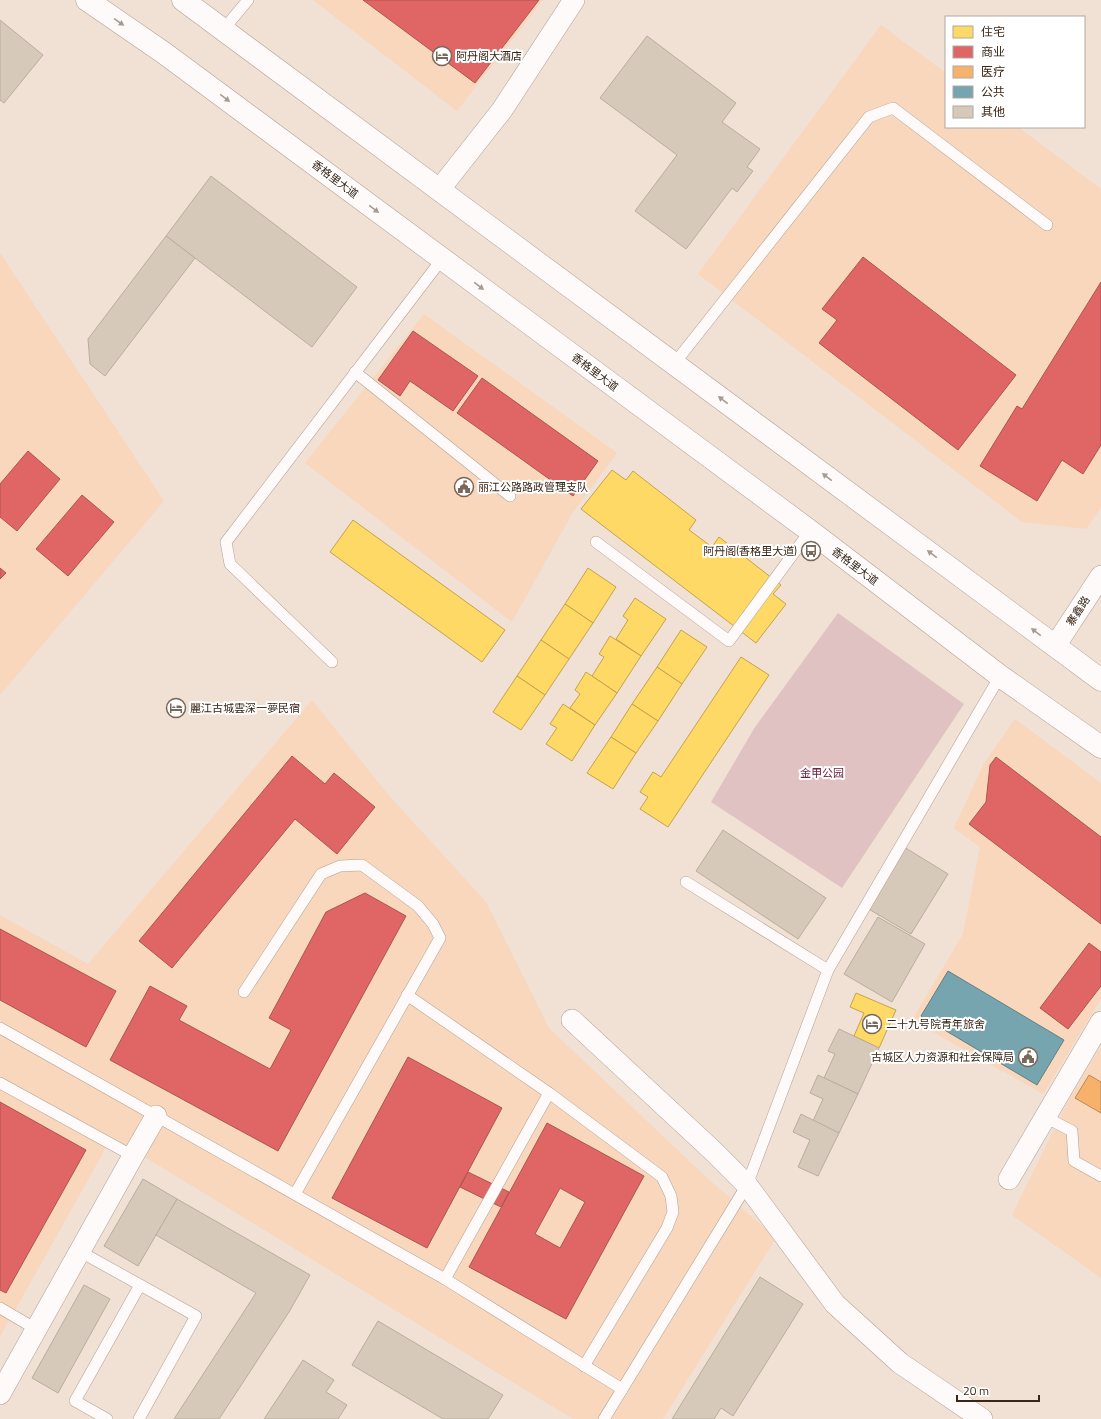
<svg xmlns="http://www.w3.org/2000/svg" width="1101" height="1419" font-family="'Titillium Web','Noto Sans SC',sans-serif">
  <rect width="100%" height="100%" fill="#f1e0d4"/>
  <g fill="#f8d7bd">
    <path d="M313,0H543L457,111Z"/>
    <path d="M881,25L946,73V127H1018L1101,189V507L1086,529L1022,522L698,274Z"/>
    <path d="M0,253L164,501L0,695Z"/>
    <path d="M424,314L617,453L573,512L512,622L305,463Z"/>
    <path d="M312,700L386,792L486,902L549,1028L706,1177L776,1238L663,1419H573L112,1137L0,1337V915L88,964Z"/>
    <path d="M1015,719L1101,783V999L1043,1094L912,1020L963,934L980,847L954,828L984,763Z"/>
    <path d="M1101,1046V1278L1012,1215L1069,1099Z"/>
  </g>
  <path fill="#e0c2c2" d="M838,613L964,704L842,888L711,802L755,727Z"/>
  <g fill="#ffd966" stroke="#c4a34e">
    <path d="M612,470L626,480L633,471L696,520L689,530L712,547L719,537L781,585L773,594L786,604L756,643L581,509Z"/>
    <path d="M353,520L505,630L482,662L330,552Z"/>
    <path d="M588,568L616,587L593,623L565,604Z"/>
    <path d="M635,598L666,619L641,656L616,639L628,620L623,616Z"/>
    <path d="M565,604L593,623L569,659L541,640Z"/>
    <path d="M681,630L707,647L682,684L657,667Z"/>
    <path d="M610,636L641,656L617,693L592,676L604,657L599,654Z"/>
    <path d="M541,640L569,659L545,695L517,676Z"/>
    <path d="M741,657L769,675L668,827L640,809L648,797L640,792L653,772L661,777Z"/>
    <path d="M657,667L682,684L658,721L632,704Z"/>
    <path d="M586,672L617,693L595,725L570,708L580,694L575,690Z"/>
    <path d="M517,676L545,695L521,730L493,712Z"/>
    <path d="M563,704L595,725L572,761L546,744L557,728L550,724Z"/>
    <path d="M632,704L658,721L636,753L611,737Z"/>
    <path d="M611,737L636,753L613,789L587,773Z"/>
    <path d="M856,993L896,1010L879,1048L854,1036L864,1013L850,1007Z"/>
  </g>
  <g fill="#e06666" stroke="#ae534e" fill-rule="evenodd">
    <path d="M363,0H539L475,83Z"/>
    <path d="M863,257L1016,375L958,450L819,343L837,320L822,309Z"/>
    <path d="M1101,282V445L1083,474L1062,460L1037,501L980,466L1017,406L1022,409Z"/>
    <path d="M413,331L478,376L453,411L410,381L400,396L378,380Z"/>
    <path d="M482,378L598,461L573,496L457,413Z"/>
    <path d="M28,451L60,479L17,531L0,517V484Z"/>
    <path d="M82,495L114,522L68,576L36,549Z"/>
    <path d="M0,568L6,573L0,579Z"/>
    <path d="M292,756L325,784L334,773L375,807L337,854L295,819L172,968L139,941Z"/>
    <path d="M996,757L1101,837V924L969,824L986,802L990,765Z"/>
    <path d="M365,893L406,916L278,1151L110,1060L150,986L187,1006L179,1020L270,1069L291,1030L269,1018L326,912Z"/>
    <path d="M0,929L116,991L86,1047L0,1000Z"/>
    <path d="M1089,943L1101,952V986L1068,1029L1040,1008Z"/>
    <path d="M408,1057L502,1108L427,1248L332,1198Z"/>
    <path d="M0,1102L86,1150L6,1293L0,1290Z"/>
    <path d="M547,1123L644,1176L566,1319L469,1267ZM560,1188L585,1202L560,1248L535,1234Z"/>
    <path d="M468,1172L509,1192L501,1207L460,1187Z"/>
  </g>
  <path fill="#f6b26b" stroke="#bd8852" d="M1089,1075L1101,1082V1113L1075,1098Z"/>
  <path fill="#76a5af" stroke="#647f81" d="M948,971L1064,1040L1037,1085L921,1016Z"/>
  <g fill="#d6c9b9" stroke="#baad9d">
    <path d="M0,20L43,55L4,103L0,100Z"/>
    <path d="M647,36L736,103L722,122L760,149L747,167L753,171L737,192L732,188L686,249L635,211L677,155L600,98Z"/>
    <path d="M211,176L357,287L312,347L166,236Z"/>
    <path d="M166,236L195,258L105,376L90,364L88,339Z"/>
    <path d="M723,830L826,898L798,939L696,871Z"/>
    <path d="M904,847L948,874L911,934L867,908Z"/>
    <path d="M878,917L925,944L892,1002L844,974Z"/>
    <path d="M839,1029L879,1048L858,1094L824,1078L835,1054L828,1051Z"/>
    <path d="M818,1075L858,1094L839,1133L813,1121L823,1099L810,1093Z"/>
    <path d="M801,1114L839,1133L818,1176L798,1167L810,1140L793,1132Z"/>
    <path d="M143,1179L177,1199L138,1266L104,1246Z"/>
    <path d="M177,1199L310,1275L289,1312L219,1419H174L256,1293L156,1235Z"/>
    <path d="M760,1277L803,1304L733,1416L721,1408L714,1419H672Z"/>
    <path d="M84,1285L110,1299L58,1393L32,1378Z"/>
    <path d="M378,1321L503,1395L488,1419H443L352,1365Z"/>
    <path d="M303,1360L334,1380L326,1392L347,1405L338,1419H264Z"/>
  </g>
  <g fill="none" stroke-linecap="round" stroke-linejoin="round">
    <g stroke="#b0a093" stroke-width="12">
      <g id="service">
        <path d="M223,30L248,0"/>
        <path d="M674,364L869,117L893,108L1047,225"/>
        <path d="M355,372L510,496"/>
        <path d="M596,542L729,641L810,531"/>
        <path d="M332,662L230,564L226,542L442,259"/>
        <path d="M828,970L1000,676"/>
        <path d="M244,992L321,874L340,866L362,865L418,906L433,924L440,938L295,1194"/>
        <path d="M407,995L549,1093L662,1177L671,1196L673,1212L667,1228L584,1366"/>
        <path d="M0,1028L445,1279L622,1389"/>
        <path d="M0,1083L133,1156"/>
        <path d="M1045,1117L1072,1131L1074,1161L1101,1176"/>
        <path d="M79,1251L196,1316L139,1419"/>
        <path d="M445,1279L549,1093"/>
        <path d="M0,1308L36,1329"/>
        <path d="M107,1419L75,1401L140,1285"/>
        <path d="M604,1419L747,1185L828,970L686,882"/>
      </g>
    </g>
    <g stroke="#b0a093" stroke-width="22">
      <g id="minor">
        <path d="M439,190L502,110L574,0"/>
        <path d="M1055,646L1101,576"/>
        <path d="M572,1020L712,1150L747,1185L835,1304L900,1363L982,1419"/>
        <path d="M1009,1179L1101,1022"/>
        <path d="M0,1394L133,1156L156,1116"/>
      </g>
    </g>
    <g stroke="#b0a093" stroke-width="23">
      <g id="secondary">
        <path d="M87,0L164,53L810,531L1000,676L1101,747"/>
        <path d="M183,0L1101,680"/>
      </g>
    </g>
    <use href="#service" stroke="#fdfaf9" stroke-width="11"/>
    <use href="#minor" stroke="#fdfaf9" stroke-width="21"/>
    <use href="#secondary" stroke="#fdfaf9" stroke-width="22"/>
  </g>
  <defs><path id="oneway-solid" d="M-6-.8H1V-3.2L6.5 0L1 3.2V.8H-6Z"/></defs>
  <g fill="#a59b93">
    <use href="#oneway-solid" transform="translate(119 22) rotate(35)"/>
    <use href="#oneway-solid" transform="translate(225 98) rotate(37)"/>
    <use href="#oneway-solid" transform="translate(374 209) rotate(37)"/>
    <use href="#oneway-solid" transform="translate(479 286) rotate(37)"/>
    <use href="#oneway-solid" transform="translate(723 400) rotate(-143)"/>
    <use href="#oneway-solid" transform="translate(827 477) rotate(-143)"/>
    <use href="#oneway-solid" transform="translate(932 554) rotate(-143)"/>
    <use href="#oneway-solid" transform="translate(1036 632) rotate(-143)"/>
  </g>
  <defs>
    <g id="hotel-ring" transform="scale(1)"><circle r="9.5" fill="#fff" stroke="#796759" stroke-width="1.5"/><path d="M-6-4.5h1.5V1H6V5H4.5V3h-9V5H-6ZM-4 0a1.8 1.8 0 1 1 3.6 0ZM.5 0V-2.5h3Q6-2.5 6 0Z" fill="#796759"/></g>
    <g id="civic-ring" transform="scale(1)"><circle r="9.5" fill="#fff" stroke="#796759" stroke-width="1.5"/><path d="M-.6-6.5H3V-4.5H.6V-3L4-1V1h2V6H-6V1h2V-1L-.6-3ZM-1.2 2.5V6h2.4V2.5Z" fill="#796759"/></g>
    <g id="bus-ring" transform="scale(1)"><circle r="9.5" fill="#fff" stroke="#796759" stroke-width="1.5"/><path d="M-5-6H5V4H4V6H2V4H-2V6H-4V4H-5ZM-3.5-4V0h7V-4ZM-3.5 1.2v1.5H-2V1.2ZM2 1.2v1.5H3.5V1.2Z" fill="#796759"/></g>
  </defs>
  <g fill-rule="evenodd">
    <use href="#hotel-ring" x="442" y="56"/>
    <use href="#civic-ring" x="464" y="487"/>
    <use href="#bus-ring" x="811" y="551"/>
    <use href="#hotel-ring" x="176" y="708"/>
    <use href="#hotel-ring" x="872" y="1024"/>
    <use href="#civic-ring" x="1028" y="1057"/>
  </g>
  <g text-anchor="middle" dominant-baseline="central" stroke-width="4" stroke-linejoin="round" paint-order="stroke">
    <g font-size="11" fill="#392617" stroke="#fff" text-anchor="start">
      <text x="456" y="56">阿丹阁大酒店</text>
      <text x="478" y="487">丽江公路路政管理支队</text>
      <text x="797" y="551" text-anchor="end">阿丹阁(香格里大道)</text>
      <text x="190" y="708">麗江古城雲深一夢民宿</text>
      <text x="886" y="1024">二十九号院青年旅舍</text>
      <text x="1014" y="1057" text-anchor="end">古城区人力资源和社会保障局</text>
    </g>
    <g font-size="11" fill="#392617" stroke="#fff">
      <text transform="translate(335 179) rotate(37)">香格里大道</text>
      <text transform="translate(595 372) rotate(37)">香格里大道</text>
      <text transform="translate(855 566) rotate(37)">香格里大道</text>
      <text transform="translate(1078 611) rotate(-57)">寨鑫路</text>
    </g>
    <g font-size="11" fill="#6f2240" stroke="#fff">
      <text x="822" y="773">金甲公园</text>
    </g>
  </g>
  <rect x="945" y="16" width="140" height="112" fill="#ffffff" stroke="#b0a8a2"/>
  <rect x="953" y="26" width="20" height="12" fill="#ffd966" stroke="#b0a8a2"/>
  <text x="981" y="36" font-size="12" fill="#392617">住宅</text>
  <rect x="953" y="46" width="20" height="12" fill="#e06666" stroke="#b0a8a2"/>
  <text x="981" y="56" font-size="12" fill="#392617">商业</text>
  <rect x="953" y="66" width="20" height="12" fill="#f6b26b" stroke="#b0a8a2"/>
  <text x="981" y="76" font-size="12" fill="#392617">医疗</text>
  <rect x="953" y="86" width="20" height="12" fill="#76a5af" stroke="#b0a8a2"/>
  <text x="981" y="96" font-size="12" fill="#392617">公共</text>
  <rect x="953" y="106" width="20" height="12" fill="#d6c9b9" stroke="#b0a8a2"/>
  <text x="981" y="116" font-size="12" fill="#392617">其他</text>
  <path d="M957 1395v6h82v-6" fill="none" stroke="#392617" stroke-width="2"/>
  <text x="963" y="1395" font-size="12" fill="#392617" stroke="#ffffff" stroke-width="3" paint-order="stroke">20 m</text>
</svg>
